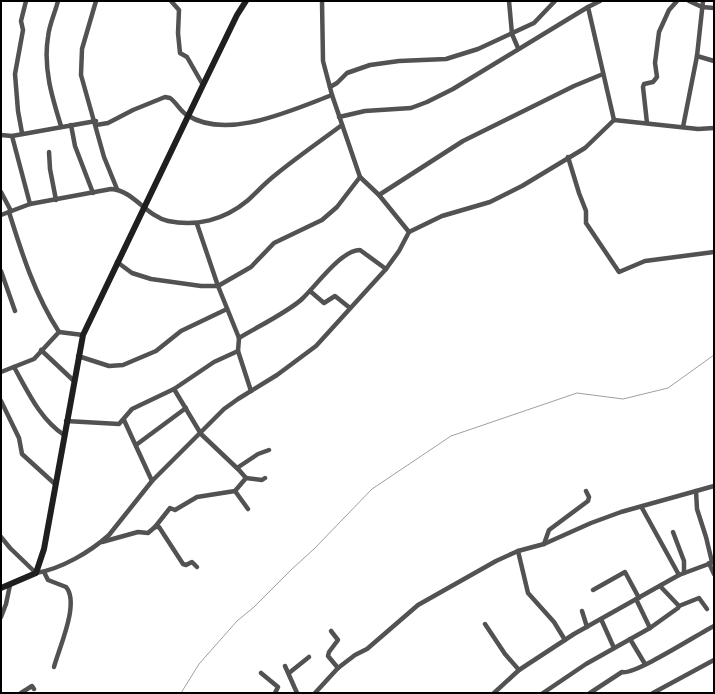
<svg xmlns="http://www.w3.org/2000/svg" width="715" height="694" font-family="Figtree,sans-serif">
  <rect width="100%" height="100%" fill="#fff"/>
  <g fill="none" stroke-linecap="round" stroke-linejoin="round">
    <path stroke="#a0a0a0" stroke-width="1" d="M181,693L199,664L237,621L254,607L293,568L314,549L372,489L451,436L577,393L623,399L668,388L714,355"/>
    <g stroke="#525252" stroke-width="4.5">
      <path d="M58,1C55,13 49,25 48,37C43,68 52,97 61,126"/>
      <path d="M96,1L82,49L81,75L104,157L117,189"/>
      <path d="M171,1L179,10L178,33L180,53L187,57L203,85"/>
      <path d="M322,1L323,61L332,95L360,177L379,195L409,232"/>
      <path d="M509,1L512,34L518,48"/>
      <path d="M600,1L588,7L614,120"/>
      <path d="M689,1L702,7L714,8"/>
      <path d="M697,56L714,61"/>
      <path d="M330,87L337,83L347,73L370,65L399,61L446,59L478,49L534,23L555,1"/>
      <path d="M339,117L365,111L411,108L427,102L453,89L588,7"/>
      <path d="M647,123L643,87L644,84L653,82L657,77L655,63L659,32L669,10L677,1"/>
      <path d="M71,125L75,146L93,193"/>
      <path d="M96,125L108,123L133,110L165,97L170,98C177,103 180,111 187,115C227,141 292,110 332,95"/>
      <path d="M683,127L697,56L703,1"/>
      <path d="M22,133L18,111L15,74L23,30L21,21L26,1"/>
      <path d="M1,135L12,136L96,121"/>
      <path d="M12,136L30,204"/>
      <path d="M49,152L50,169L56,200"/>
      <path d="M568,157L579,193L586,211V223L619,272L645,261L714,252"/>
      <path d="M1,192L11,211"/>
      <path d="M379,195L463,141L574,86L603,74"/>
      <path d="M9,212C22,254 35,295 59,332"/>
      <path d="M1,215L30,204L111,189C133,190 146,216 168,221C196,227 224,220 247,201C256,193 264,184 274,176C296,158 319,142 342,125"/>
      <path d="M197,224L218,286L239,338L238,351L251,391"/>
      <path d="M117,262L132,273L151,279L201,286H218L251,267L274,243L322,220L337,207L360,177"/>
      <path d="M1,271L15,311"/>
      <path d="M310,291L324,303L335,296L350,308"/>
      <path d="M239,338C257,327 288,312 302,299C316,286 341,250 360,250L386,269"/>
      <path d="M41,350L74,381"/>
      <path d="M78,356L109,366L123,365L156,351L181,331L227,309"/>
      <path d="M14,367C28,392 40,419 64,435"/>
      <path d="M1,372L34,359L59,332L83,335"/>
      <path d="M174,389L201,434L239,470L246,478"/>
      <path d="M1,401L19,438L22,454L55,484"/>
      <path d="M124,420L152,481"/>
      <path d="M66,421L119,424L132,409L174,389L214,362L238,351"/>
      <path d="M136,445L186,408"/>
      <path d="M237,468L258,454L269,450"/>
      <path d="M235,491L248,509"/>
      <path d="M696,491L697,509L706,537L712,562"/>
      <path d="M642,508L679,575"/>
      <path d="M155,527L170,508L175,510L197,497L235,491L246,478L262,480L265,478"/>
      <path d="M673,532L684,561V573"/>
      <path d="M1,537L10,548L36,573C61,569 90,552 109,535L152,481L224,409L238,399L277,375L316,346L386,269L399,251L409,232L442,216L490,202L522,186L585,148L614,120L698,129L714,128"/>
      <path d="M102,542L138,532L148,533L155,527H159L183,564L186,565L192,562L197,567"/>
      <path d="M544,544L549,530L588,501L589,497L586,491"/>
      <path d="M518,551L528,593L554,622L565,640"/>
      <path d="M709,563L714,574"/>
      <path d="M44,572L48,580L66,587C80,603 59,648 54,667"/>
      <path d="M593,590L625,572L639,598"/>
      <path d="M636,599L650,628"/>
      <path d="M679,606L699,598L707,609"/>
      <path d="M582,611L587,627"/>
      <path d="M1,617L6,604L10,585"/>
      <path d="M601,619L614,648"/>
      <path d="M485,624L505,654L519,670"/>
      <path d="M331,631L338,640L329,652L328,656L338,668"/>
      <path d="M630,639L645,664"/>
      <path d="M285,666L297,693"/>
      <path d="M261,673L278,687L275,693"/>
      <path d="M289,673L309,657"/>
      <path d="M21,693L32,686L34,689"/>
      <path d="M315,693L338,668L355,655L367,649L418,605L496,561L518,551L544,544L591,523L621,512L714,486"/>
      <path d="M494,693L519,670L574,634L679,575L714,562"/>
      <path d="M543,693L586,664L650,628L678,608L679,606L660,586"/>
      <path d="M590,693L622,672C635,675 698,634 714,626"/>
      <path d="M653,693L714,660"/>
    </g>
    <path stroke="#1f1f1f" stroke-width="6" d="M1,588L36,573L44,549L83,335L203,85L237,15L246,1"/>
  </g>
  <rect width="715" height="694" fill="none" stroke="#000000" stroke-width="4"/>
</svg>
